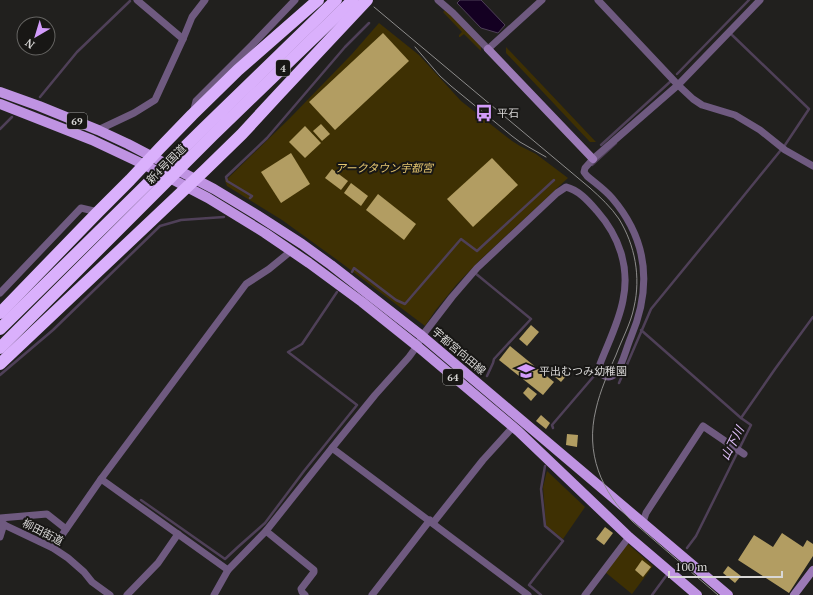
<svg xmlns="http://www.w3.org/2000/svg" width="813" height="595" font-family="'PT Serif','Noto Sans JP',serif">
  <rect width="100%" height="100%" fill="#21201e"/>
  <g fill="#3e3003">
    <path d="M446,9L481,45V51L464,34L460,37H459V35L462,32L443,12Z"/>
    <path d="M379,23L419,55L461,101L512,141L520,146L536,154L568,178L479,261L457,284L435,311L425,326L340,262L282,220L227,186L225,181L290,118L352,54Z"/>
    <path d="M506,47L596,142H590L506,53Z"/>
    <path d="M547,471L585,507L563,539L546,526L543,487Z"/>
    <path d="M628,544L653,566L632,594L605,572L620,552Z"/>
  </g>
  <path fill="#140022" stroke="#4f4058" d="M460,0H481L505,25L498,33L481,28L457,3Z"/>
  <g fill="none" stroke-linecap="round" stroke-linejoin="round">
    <g stroke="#4f4058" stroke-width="2.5">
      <path d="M677,74L749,0"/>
      <path d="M40,97L77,52L130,1"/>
      <path d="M0,129L12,117"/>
      <path d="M601,145L671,81"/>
      <path d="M592,165L616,143"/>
      <path d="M250,198L252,196L227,181L226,177L267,138L345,47L369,23"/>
      <path d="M352,272L354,268L396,300L405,304L461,239L477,251L554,180"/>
      <path d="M475,273L531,319L494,359L493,363L487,376"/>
      <path d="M641,330L741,418"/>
      <path d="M0,375L53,330L160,226L181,220L224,217"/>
      <path d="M619,383L651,309L737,204L785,145L809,109L731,34"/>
      <path d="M553,428L552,425L594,376"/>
      <path d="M141,500L225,559L239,546L265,523L304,471L357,405L288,352L302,344L337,292"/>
      <path d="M687,548L696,536L751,425L741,418L775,369L813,317"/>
      <path d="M541,595L529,585L563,541L545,526L541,489L545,466"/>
      <path d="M652,595L666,576"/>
    </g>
  </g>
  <g fill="#b29d62">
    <path d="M383,33L409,61L335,130L309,102Z"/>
    <path d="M321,124L330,134L322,141L313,131Z"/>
    <path d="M305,126L321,143L305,158L289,142Z"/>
    <path d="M291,153L310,184L281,203L261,172Z"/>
    <path d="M492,158L518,185L473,227L447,199Z"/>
    <path d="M332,169L348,181L341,190L325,178Z"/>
    <path d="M351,183L368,196L361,206L344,193Z"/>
    <path d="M378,194L416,224L404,240L366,210Z"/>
    <path d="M531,325L539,332L527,346L519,339Z"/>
    <path d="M510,346L554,382L543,395L499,360Z"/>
    <path d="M562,368L568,374L561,382L555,377Z"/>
    <path d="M528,387L537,394L531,401L523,393Z"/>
    <path d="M541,415L550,423L546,429L536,421Z"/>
    <path d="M567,434L578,435L577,447L566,445Z"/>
    <path d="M605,527L613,533L604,545L596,539Z"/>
    <path d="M782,533L803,547L807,540L813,544V556L789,593L738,560L754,535L773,547Z"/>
    <path d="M642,560L651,567L643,577L635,570Z"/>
    <path d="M728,566L741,576L735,583L723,573Z"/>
  </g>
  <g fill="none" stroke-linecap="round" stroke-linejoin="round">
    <g stroke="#6f5a80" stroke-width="7">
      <path d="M137,0L183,39"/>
      <path d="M438,0L453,13L488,49L542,0"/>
      <path d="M598,0L678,85L693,99L702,105L735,115L760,130L785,150L813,166"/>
      <path d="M193,113L196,101L252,45L295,0"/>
      <path d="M98,130L134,113L155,100L183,39L192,17L205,0"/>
      <path d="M0,293L81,208L98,212"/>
      <path d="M332,448L528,595"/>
      <path d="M101,479L228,570"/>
      <path d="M0,518L47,514L66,529"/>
      <path d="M643,522L646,513L703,426L744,454"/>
      <path d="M0,523L53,548L68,558L84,572L92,582L110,595"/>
      <path d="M433,523L483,460L513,427"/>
      <path d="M266,531L314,570V572L301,589L302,592L305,595"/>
      <path d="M0,537L4,524"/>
      <path d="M53,548L101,479L246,284L269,269L291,251"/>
      <path d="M127,595L158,563L178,534"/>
      <path d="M214,595L228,570L266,531L332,448L375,395L409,357L417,346L422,336L452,297L477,268L557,193L566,187C579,190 589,202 597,211C619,236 630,267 623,300C619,322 608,343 600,364C598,374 606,381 616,374C623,363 626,349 631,337C652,287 648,240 612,198C604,189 595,183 587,176L584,172L585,168L593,159L678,85L760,0"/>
      <path d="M372,595L430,520"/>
      <path d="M585,595L629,537"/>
    </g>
    <g stroke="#9c7ab7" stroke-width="8">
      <path d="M488,49L593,159"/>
      <path d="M794,595L813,570"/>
    </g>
    <g stroke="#bf93e2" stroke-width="10">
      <path d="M0,92L39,106L98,130L128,144L214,189L257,215L302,244L331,265L422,336L728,595"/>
      <path d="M0,104L92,140L145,165L208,198L265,233L309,263L362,302L417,346L518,431L629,537L697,595"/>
    </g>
    <g stroke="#dab0fc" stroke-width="12">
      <path d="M0,313L98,212L130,180L160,148L192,115L238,70L318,0"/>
      <path d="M0,329L203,129L336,0"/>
      <path d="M0,348L213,135L353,0"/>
      <path d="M0,364L204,171L242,134L277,96L367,0"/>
    </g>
    <g stroke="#8d8c8b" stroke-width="1">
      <path d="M374,7L590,188C600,197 611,207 619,219C635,245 641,277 634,307C631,323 622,339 616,355C608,373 600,391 596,409C585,453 601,492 633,522L718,595"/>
      <path d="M415,47L440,76L451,86L512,136L520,142L546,157"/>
    </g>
  </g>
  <defs>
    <g id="bus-bare" transform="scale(1.38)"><path d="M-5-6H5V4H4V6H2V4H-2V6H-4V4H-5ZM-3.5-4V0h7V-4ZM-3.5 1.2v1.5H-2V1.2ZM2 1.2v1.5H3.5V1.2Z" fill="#d39cfc" stroke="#181715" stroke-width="2.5" paint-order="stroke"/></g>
    <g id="school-bare" transform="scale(1.38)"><path d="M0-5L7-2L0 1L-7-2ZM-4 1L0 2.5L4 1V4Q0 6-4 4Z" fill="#d39cfc" stroke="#181715" stroke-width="2.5" paint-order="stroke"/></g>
  </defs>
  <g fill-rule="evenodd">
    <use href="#bus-bare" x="484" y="113"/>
    <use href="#school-bare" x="526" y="371"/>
  </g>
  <g text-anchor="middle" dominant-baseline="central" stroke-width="4" stroke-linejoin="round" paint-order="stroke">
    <g fill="#181715" stroke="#9e9d9c" stroke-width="1">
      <rect x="276" y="60" width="14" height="16" rx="3"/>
      <rect x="67" y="113" width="20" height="16" rx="3"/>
      <rect x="443" y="369" width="20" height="16" rx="3"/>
    </g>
    <g font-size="10" font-weight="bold" fill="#d8d7d6">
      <text x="283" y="68">4</text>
      <text x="77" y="121">69</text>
      <text x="453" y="377">64</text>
    </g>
    <g font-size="11" fill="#d8d7d6" stroke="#181715" text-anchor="start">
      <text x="497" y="113">平石</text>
      <text x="539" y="371">平出むつみ幼稚園</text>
    </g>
    <g font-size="11" fill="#d8d7d6" stroke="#181715">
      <text transform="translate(166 164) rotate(-45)">新4号国道</text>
      <text transform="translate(459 351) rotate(40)">宇都宮向田線</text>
      <text transform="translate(43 532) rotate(27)">柳田街道</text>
    </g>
    <g font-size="11" font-style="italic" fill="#e3c56f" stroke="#181715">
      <text x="384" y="168">アークタウン宇都宮</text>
    </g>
    <g font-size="12" font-style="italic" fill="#e2c1fd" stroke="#181715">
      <text transform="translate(732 443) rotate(-63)">山下川</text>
    </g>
  </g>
  <g transform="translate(36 36) rotate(218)"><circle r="19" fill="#181715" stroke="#656462"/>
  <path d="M0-3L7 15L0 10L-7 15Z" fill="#d39cfc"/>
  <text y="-6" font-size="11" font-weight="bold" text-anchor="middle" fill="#d8d7d6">N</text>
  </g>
  <path d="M669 571v6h113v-6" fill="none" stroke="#d8d7d6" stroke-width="2"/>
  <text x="675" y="571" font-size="12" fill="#d8d7d6" stroke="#181715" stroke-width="3" paint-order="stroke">100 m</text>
</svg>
